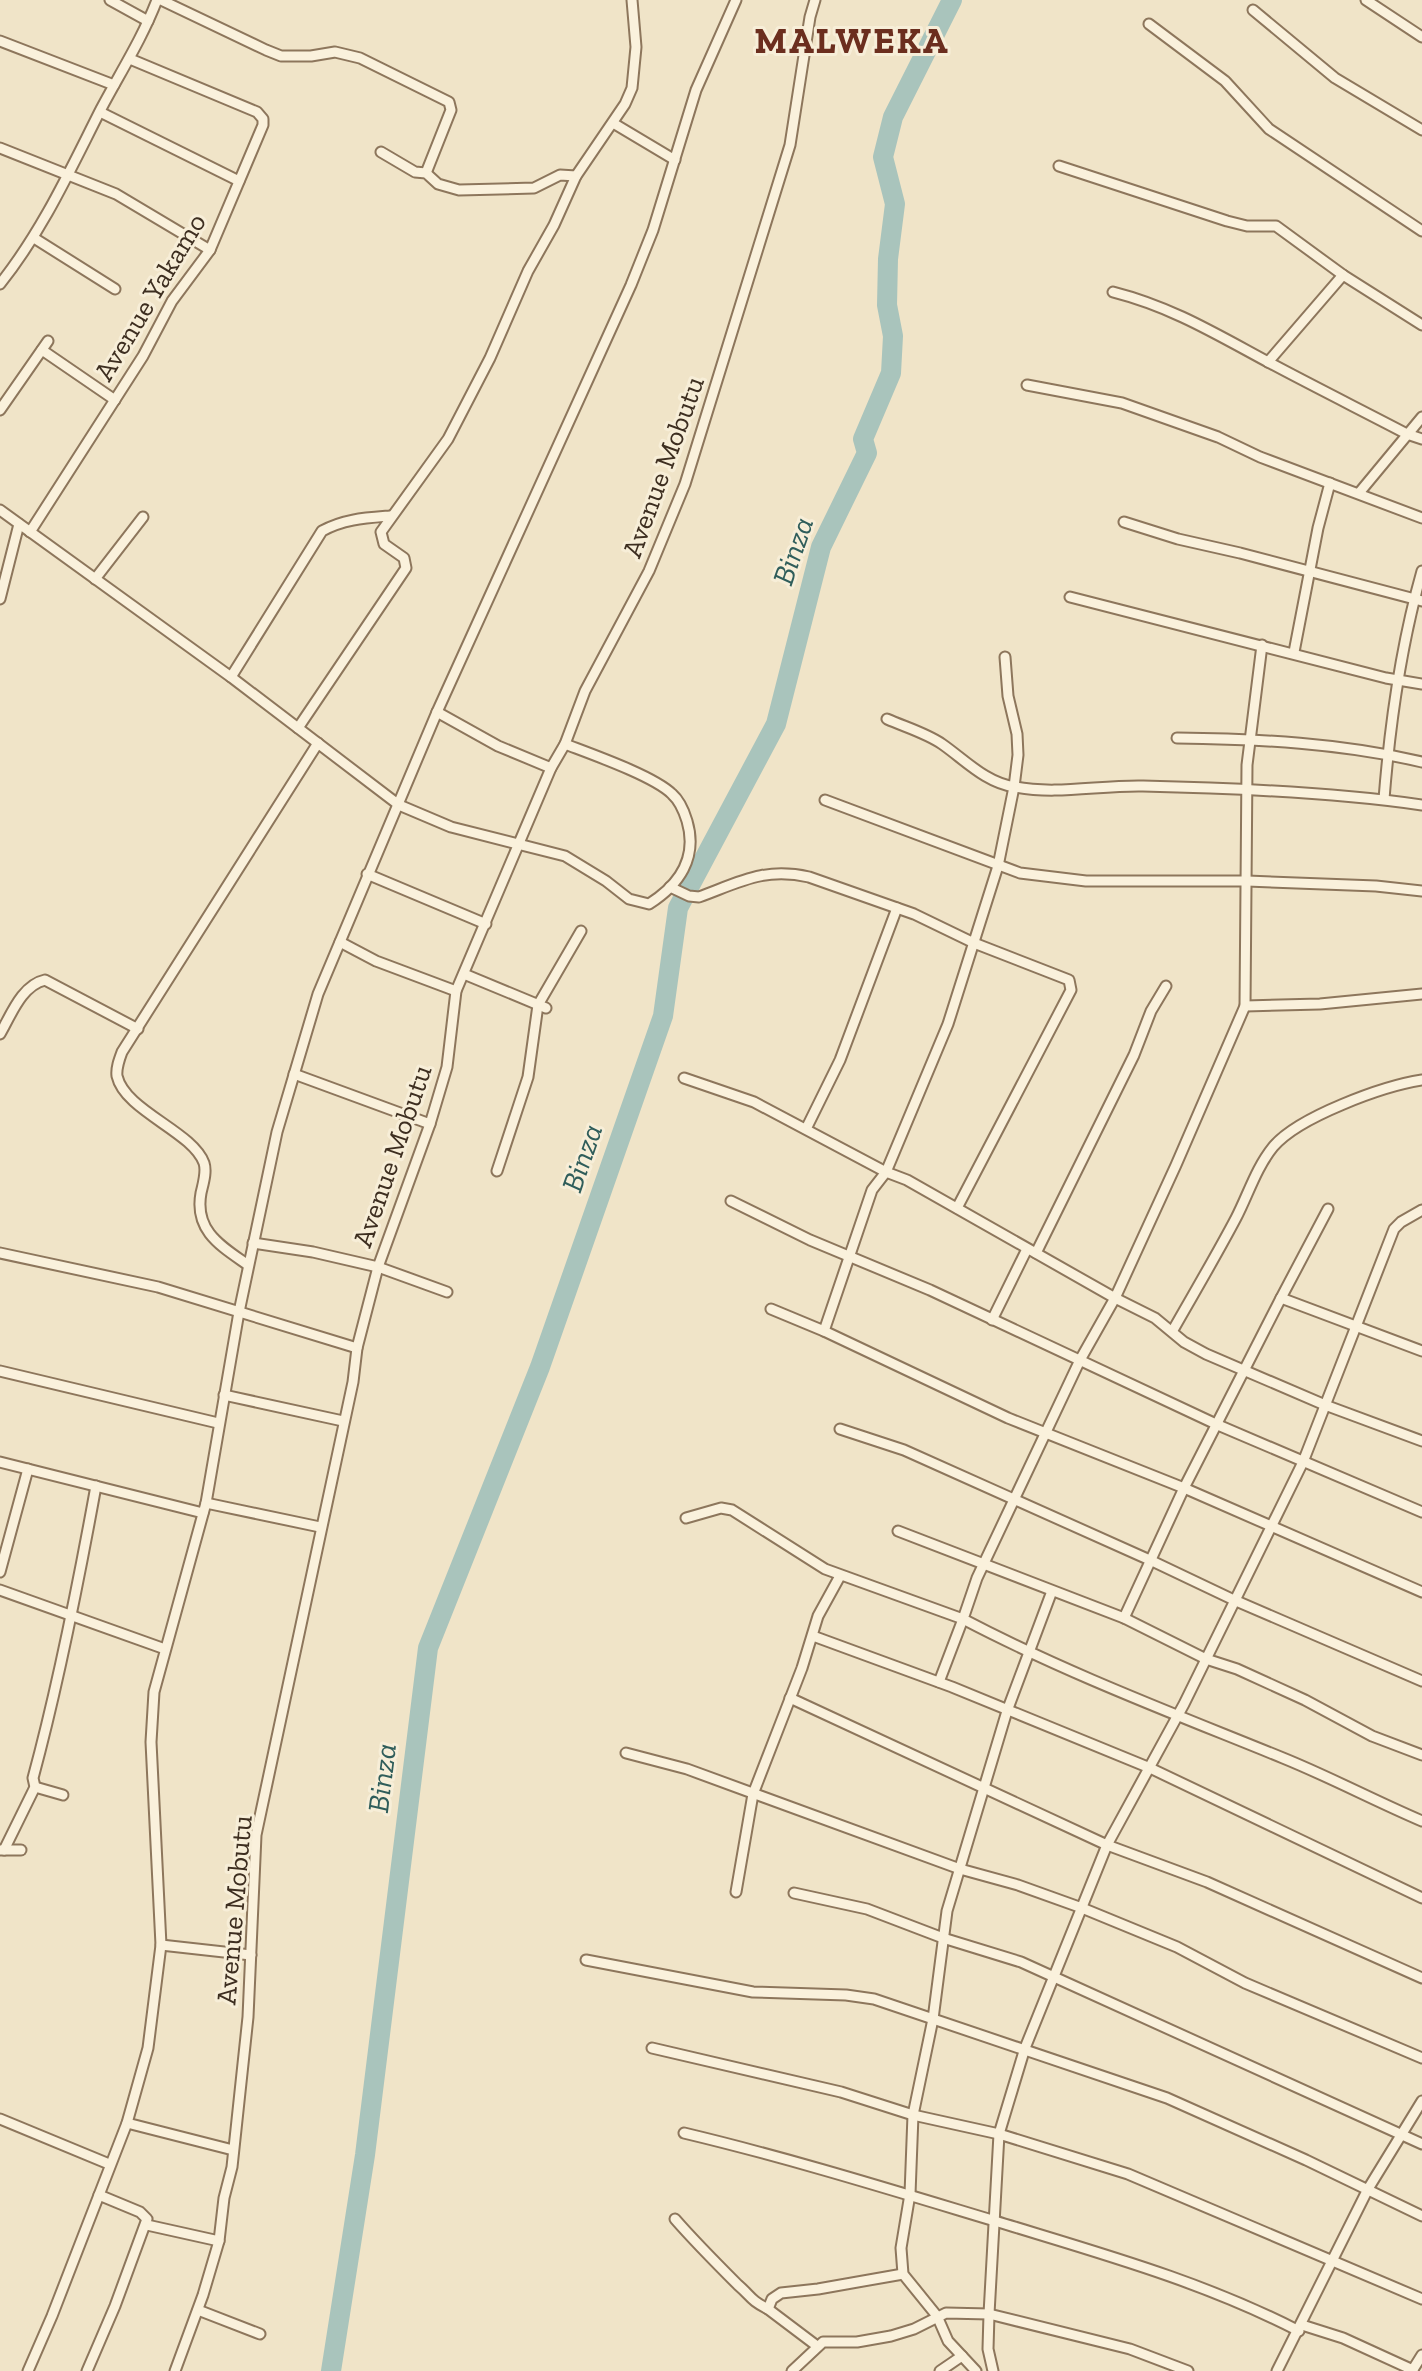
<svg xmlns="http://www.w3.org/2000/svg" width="1422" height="2371" font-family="'Zilla Slab',serif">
  <rect width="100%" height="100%" fill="#f0e4c8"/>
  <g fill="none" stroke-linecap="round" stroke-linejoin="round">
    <path stroke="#a9c4bc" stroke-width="20" d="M331,2371L365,2155L428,1648L540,1367L663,1016L678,908L776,724L821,547L867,453L863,439L891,373L893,336L887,305L888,259L895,204L883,157L893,117L952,0"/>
    <g stroke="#8d765c" stroke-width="13">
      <g id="street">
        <path d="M110,0L148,21"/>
        <path d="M161,0L266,50L281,56H311L335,52L360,58L449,102L451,110L426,173"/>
        <path d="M1366,0L1422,37"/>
        <path d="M1253,10L1335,78L1422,130"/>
        <path d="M1149,24L1225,81L1269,129L1422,231"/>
        <path d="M0,41L114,85"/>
        <path d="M100,112L239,181"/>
        <path d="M613,123L675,160"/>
        <path d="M0,148L116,194L210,250"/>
        <path d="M381,152L415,172L426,173L438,184L459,190L534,188L560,175L576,176"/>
        <path d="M1059,166L1227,221L1247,226H1276L1343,275L1422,325"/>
        <path d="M34,238L115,289"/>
        <path d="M0,284C43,230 70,170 101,109C120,73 142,39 157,0"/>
        <path d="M1113,292C1172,307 1216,334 1270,363C1315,387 1361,410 1407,434L1422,439"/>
        <path d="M42,350L115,400"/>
        <path d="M1268,362L1343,275"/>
        <path d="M1027,385L1122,403L1218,437L1260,457L1422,518"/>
        <path d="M0,410L48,341"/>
        <path d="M1359,493L1422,417"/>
        <path d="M0,510L231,677L399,805L451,827L565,856L606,881L629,899L649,904C679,885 698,858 687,821C684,811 680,801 672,794C654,776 591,754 565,744"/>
        <path d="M1124,522L1178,539L1240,553L1422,601"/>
        <path d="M30,532L143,356L172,301L210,250L263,125V119L257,112L130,59"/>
        <path d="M95,579L143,517"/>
        <path d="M1070,597L1386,678L1422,684"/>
        <path d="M0,599L19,524"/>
        <path d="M1262,645L1247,765L1245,1006L1176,1165L1115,1298L1080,1360L977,1578L963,1619C1066,1673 1175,1714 1283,1758C1330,1777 1375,1801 1422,1821"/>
        <path d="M1294,652L1318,528L1330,483"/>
        <path d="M231,677L322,531C344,519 365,518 390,516"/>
        <path d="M437,712L498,746L551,768"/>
        <path d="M887,719C905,727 926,733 942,744C965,760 986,783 1015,787C1057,795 1100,785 1143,786C1235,788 1330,792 1422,805"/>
        <path d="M298,728L406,568L404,558L384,544L381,532L448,439L490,358L528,271L554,225L576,176L625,104L632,88L636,47L632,0"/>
        <path d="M1177,738C1259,739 1341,743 1422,762"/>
        <path d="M1384,799C1390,723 1401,645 1422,571"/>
        <path d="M825,800L1020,873L1086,881H1247L1376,886L1422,891"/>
        <path d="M367,874L486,924"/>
        <path d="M670,887L689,896L699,897C740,882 764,867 809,877L914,914L974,943L1069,980L1071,990L957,1208"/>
        <path d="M340,942L376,961L456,991"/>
        <path d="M464,974L546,1008"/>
        <path d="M1245,1006L1320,1004L1422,994"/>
        <path d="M0,1034C11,1015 22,985 45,980L138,1029"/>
        <path d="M294,1074L430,1124"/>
        <path d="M684,1078L754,1102L886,1172L907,1180L1115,1298L1155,1318L1184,1342L1206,1354L1325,1405L1422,1441"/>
        <path d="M806,1129L840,1060L897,908"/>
        <path d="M497,1171L528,1077L538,1005L581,931"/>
        <path d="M731,1201L810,1240L930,1290L1218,1425L1422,1512"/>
        <path d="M253,1243L313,1252L378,1267L447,1292"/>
        <path d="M0,1253L158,1287L357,1348"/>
        <path d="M1036,1253L1134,1055L1151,1011L1166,986"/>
        <path d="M248,1265C221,1246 194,1231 201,1193C203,1184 207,1172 204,1163C192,1131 125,1111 117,1076C116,1068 119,1060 122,1052L318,743"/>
        <path d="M1281,1298L1328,1209"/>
        <path d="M771,1309L824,1331L1008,1418L1184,1488L1422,1592"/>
        <path d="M992,1320L1027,1249"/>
        <path d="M1173,1330C1194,1293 1216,1256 1236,1218C1248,1195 1256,1168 1273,1147C1298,1117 1383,1086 1422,1080"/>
        <path d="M824,1331L872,1190L886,1172L948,1024L998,866L1014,787L1018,755L1017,734L1008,696L1005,657"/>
        <path d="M0,1371L218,1423"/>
        <path d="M224,1395L343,1421"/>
        <path d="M840,1429L904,1450L1152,1561L1234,1600L1422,1681"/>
        <path d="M0,1462L203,1513"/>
        <path d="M206,1503L320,1527"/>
        <path d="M686,1518L721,1508L732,1510L825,1569L963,1619L939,1682"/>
        <path d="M898,1531L1124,1618L1206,1659L1237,1669L1305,1700L1372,1736L1422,1755"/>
        <path d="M0,1572L28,1469"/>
        <path d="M0,1590L165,1649"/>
        <path d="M1124,1618L1184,1488L1281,1298L1422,1351"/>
        <path d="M813,1636L952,1687L1150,1768L1422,1898"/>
        <path d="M790,1698L1107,1845L1207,1882L1422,1978"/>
        <path d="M626,1753L687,1769L960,1869L1018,1885L1082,1908L1177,1947L1245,1983L1422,2058"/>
        <path d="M35,1787L63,1795"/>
        <path d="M0,1850H21"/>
        <path d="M4,1850L35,1787L33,1778C59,1682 78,1585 96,1486"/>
        <path d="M736,1892L753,1794L802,1668L818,1616L840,1576"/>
        <path d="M794,1893L867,1909L943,1938L1021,1962L1422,2144"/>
        <path d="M161,1945L251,1955"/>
        <path d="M586,1960L753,1992L846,1995L874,1999L1167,2098L1306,2160L1422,2216"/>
        <path d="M652,2048L841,2092L913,2115L999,2134L1128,2174L1422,2299"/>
        <path d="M0,2119L109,2164"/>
        <path d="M127,2123L233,2150"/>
        <path d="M684,2133C789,2158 892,2190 995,2221C1099,2253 1202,2281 1299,2331"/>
        <path d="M675,2219C695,2242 716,2263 738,2285C751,2296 750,2300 768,2309L772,2299L781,2293L818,2289L903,2274"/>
        <path d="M147,2225L219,2241"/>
        <path d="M768,2309L817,2346"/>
        <path d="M198,2310L260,2334"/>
        <path d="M1302,2325L1343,2338L1413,2370"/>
        <path d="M28,2371L52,2316L127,2123L148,2048L161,1945L151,1742L154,1692L206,1503L239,1312L277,1132L318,994L437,712L631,285L653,230L696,90L736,0"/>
        <path d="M87,2371L115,2306L147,2219L140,2212L99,2195"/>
        <path d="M175,2371L203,2295L219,2241L224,2198L232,2167L248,2017L256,1835L353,1382L357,1348L378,1267L430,1124L447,1067L456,991L551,768L565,744L585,691L649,571L685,484L790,145L810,17L815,0"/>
        <path d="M792,2371L823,2342H857L891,2336L914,2329L946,2313L989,2314L1130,2349L1188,2371"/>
        <path d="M940,2371L962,2356"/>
        <path d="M976,2371L948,2341L937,2316L903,2274L901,2248L910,2194L913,2115L933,2019L947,1911L1007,1711L1052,1591"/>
        <path d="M993,2371L988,2349L989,2314L999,2134L1025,2048L1107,1845L1184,1704L1303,1462L1394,1229L1401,1222L1422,1210"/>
        <path d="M1277,2371L1368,2189L1422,2101"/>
        <path d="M1412,2371L1422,2355"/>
      </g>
    </g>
    <use href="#street" stroke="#faf1dc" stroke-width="9"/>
  </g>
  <g text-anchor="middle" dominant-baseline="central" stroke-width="6" stroke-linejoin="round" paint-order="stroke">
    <g font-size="28" fill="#3d2e20" stroke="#f7eed8">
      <text transform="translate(150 297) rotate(-59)">Avenue Yakamo</text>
      <text transform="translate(663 467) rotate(-70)">Avenue Mobutu</text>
      <text transform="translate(392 1156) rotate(-71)">Avenue Mobutu</text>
      <text transform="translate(234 1910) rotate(-85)">Avenue Mobutu</text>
    </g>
    <g font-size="30" font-style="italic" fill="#2f5d5a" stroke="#f7eed8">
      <text transform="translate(793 551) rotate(-71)">Binza</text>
      <text transform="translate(582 1158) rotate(-71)">Binza</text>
      <text transform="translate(382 1778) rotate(-83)">Binza</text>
    </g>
    <g font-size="36" font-weight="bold" letter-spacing="2" fill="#6b2e1e" stroke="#f7eed8">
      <text x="852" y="40">MALWEKA</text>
    </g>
  </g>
</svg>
